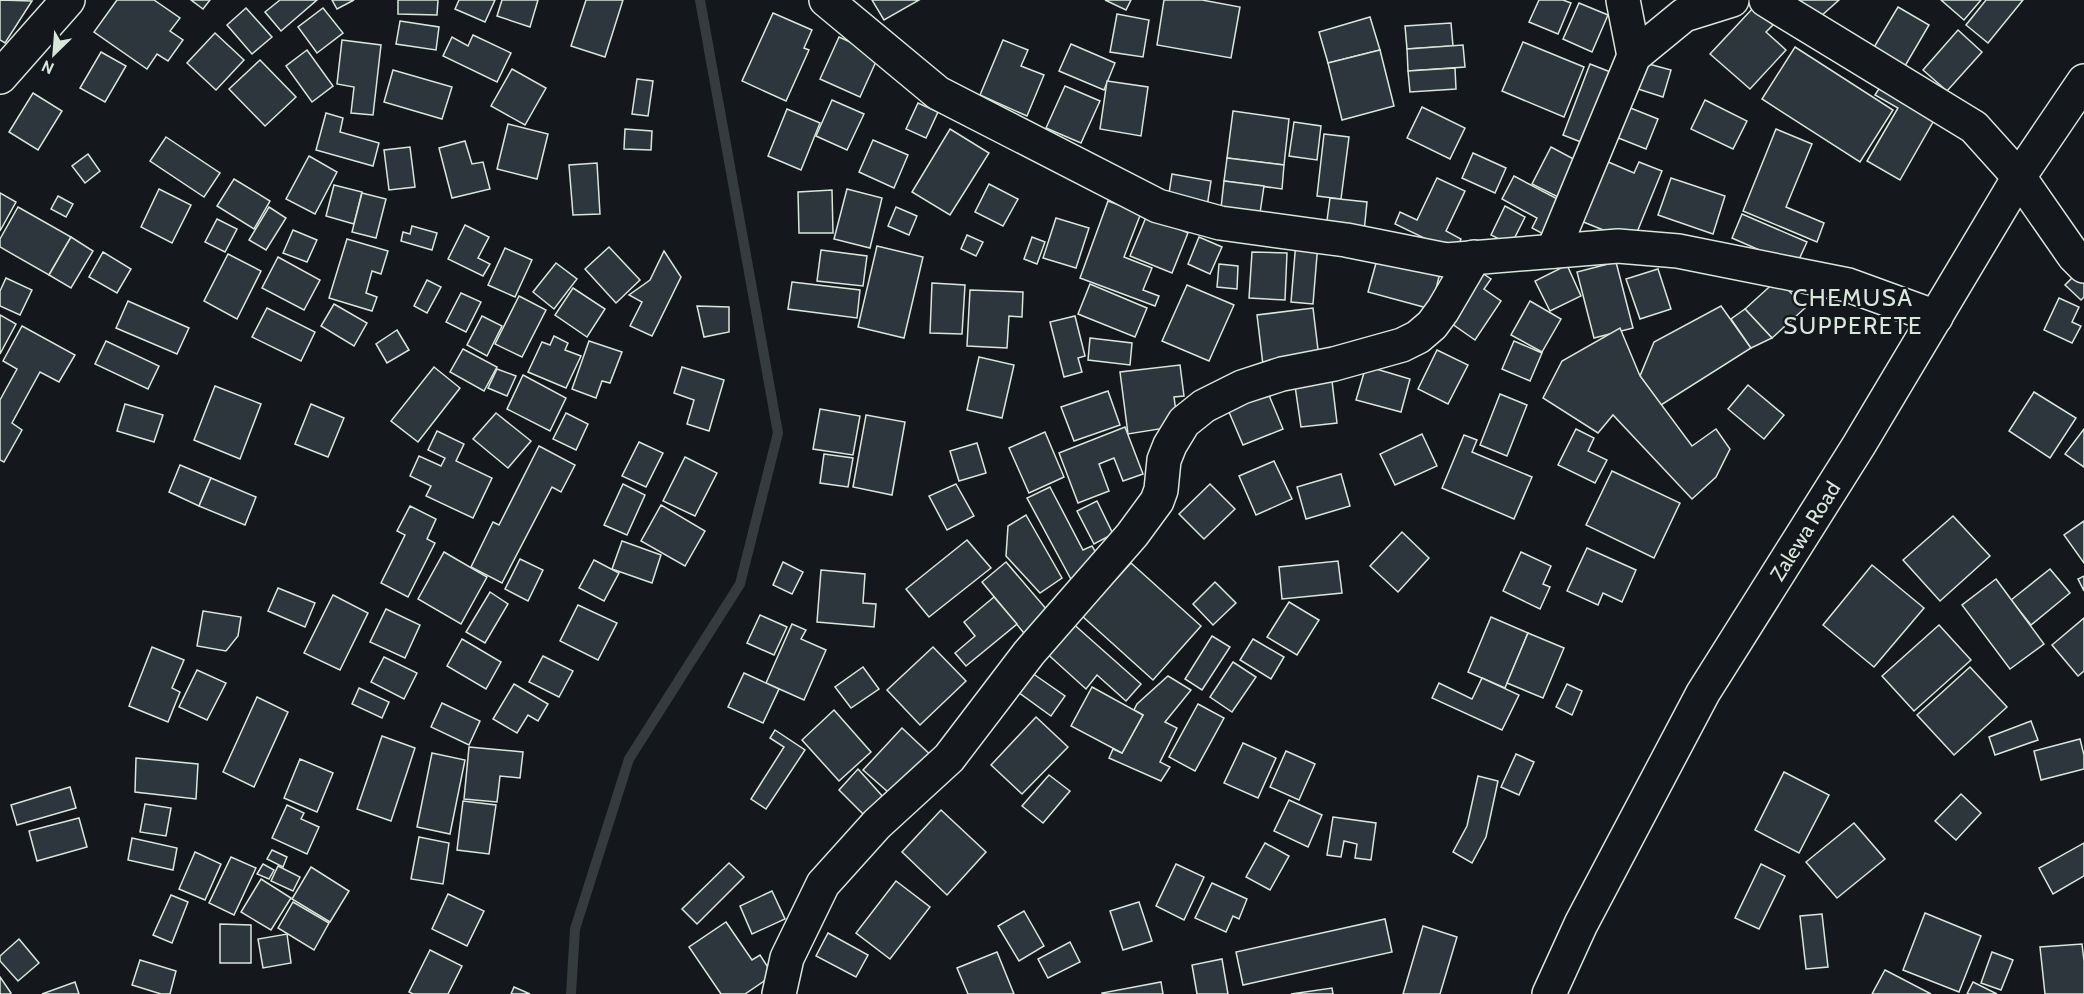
<svg xmlns="http://www.w3.org/2000/svg" width="2084" height="994" font-family="Cabin,sans-serif">
  <rect width="100%" height="100%" fill="#14181c"/>
  <g fill="none" stroke-linecap="round" stroke-linejoin="round">
    <path stroke="#363b3e" stroke-width="10" d="M571,994L575,929L629,759L740,584L778,433L700,0"/>
  </g>
  <g fill="#2c363c" stroke="#d8e6dc" stroke-width="1.5">
    <path d="M0,0L32,1L5,43L0,40Z"/>
    <path d="M117,0H154L180,18L170,31L183,40L168,61L157,54L147,69L94,32Z"/>
    <path d="M191,0H210L203,9Z"/>
    <path d="M280,0H317L281,31L265,12Z"/>
    <path d="M332,0H354L337,9Z"/>
    <path d="M398,0H438L437,15L398,14Z"/>
    <path d="M459,0H495L485,22L455,9Z"/>
    <path d="M502,0H538L530,27L497,16Z"/>
    <path d="M586,0H623L605,57L571,46Z"/>
    <path d="M872,0H919L884,20Z"/>
    <path d="M1105,0H1131L1126,10Z"/>
    <path d="M1164,0H1202L1240,7L1231,58L1157,45Z"/>
    <path d="M1539,0H1563L1571,3L1558,34L1529,22Z"/>
    <path d="M1789,0H1839L1811,25Z"/>
    <path d="M1941,0H1981L1964,20Z"/>
    <path d="M1986,0H2023L1988,43L1966,25Z"/>
    <path d="M1579,3L1608,15L1592,52L1563,39Z"/>
    <path d="M1754,7L1773,25L1766,32L1786,50L1750,89L1710,54Z"/>
    <path d="M1898,7L1929,25L1898,78L1867,59Z"/>
    <path d="M246,8L272,37L252,54L227,25Z"/>
    <path d="M323,8L343,33L317,53L298,27Z"/>
    <path d="M773,13L812,30L804,48L809,50L786,101L742,81Z"/>
    <path d="M1117,14L1149,20L1143,57L1110,52Z"/>
    <path d="M1370,17L1380,50L1328,63L1319,32Z"/>
    <path d="M400,21L439,27L436,50L396,44Z"/>
    <path d="M1451,23L1453,46L1407,49L1405,26Z"/>
    <path d="M1958,30L1982,52L1947,91L1923,70Z"/>
    <path d="M215,33L244,60L216,90L187,63Z"/>
    <path d="M473,35L511,53L497,82L443,56L452,37L468,46Z"/>
    <path d="M839,37L879,55L860,97L820,79Z"/>
    <path d="M342,40L381,45L373,115L351,113L354,87L337,84Z"/>
    <path d="M1003,40L1028,50L1021,66L1044,75L1027,116L980,95Z"/>
    <path d="M1523,42L1584,67L1564,117L1502,91Z"/>
    <path d="M1071,44L1115,63L1104,90L1059,71Z"/>
    <path d="M1463,45L1465,67L1408,71L1407,49Z"/>
    <path d="M1795,47L1893,110L1860,162L1762,99Z"/>
    <path d="M307,50L333,86L312,102L286,66Z"/>
    <path d="M1380,50L1394,106L1342,120L1328,63Z"/>
    <path d="M101,52L126,66L105,102L80,88Z"/>
    <path d="M260,60L296,97L265,126L229,89Z"/>
    <path d="M1645,63L1671,70L1663,97L1638,89Z"/>
    <path d="M1590,64L1613,73L1586,144L1563,135Z"/>
    <path d="M1455,68L1456,89L1410,92L1408,71Z"/>
    <path d="M512,69L546,88L525,125L491,106Z"/>
    <path d="M393,70L452,87L442,119L384,102Z"/>
    <path d="M637,79L653,81L648,116L632,114Z"/>
    <path d="M1107,81L1148,87L1141,136L1100,129Z"/>
    <path d="M1882,84L1937,115L1900,180L1867,161L1898,108L1875,95Z"/>
    <path d="M1065,86L1100,101L1081,143L1046,128Z"/>
    <path d="M33,93L62,111L38,150L9,132Z"/>
    <path d="M832,100L864,114L847,150L816,136Z"/>
    <path d="M1705,100L1747,121L1733,149L1691,129Z"/>
    <path d="M918,103L938,112L926,138L906,129Z"/>
    <path d="M1623,105L1658,119L1646,149L1611,135Z"/>
    <path d="M1422,107L1465,128L1450,159L1407,138Z"/>
    <path d="M787,109L820,123L801,170L768,156Z"/>
    <path d="M1233,111L1289,119L1284,165L1227,158Z"/>
    <path d="M326,113L343,118L340,132L379,143L373,166L316,150Z"/>
    <path d="M1294,122L1321,126L1317,160L1289,156Z"/>
    <path d="M508,124L548,134L537,179L497,169Z"/>
    <path d="M625,129L652,131L651,150L624,149Z"/>
    <path d="M950,129L989,153L950,215L912,192Z"/>
    <path d="M1776,129L1812,144L1786,207L1824,223L1817,242L1743,211Z"/>
    <path d="M1324,134L1349,137L1341,199L1317,196Z"/>
    <path d="M166,137L220,173L204,197L150,161Z"/>
    <path d="M873,140L908,155L894,188L859,172Z"/>
    <path d="M465,141L472,164L483,162L490,189L452,198L439,148Z"/>
    <path d="M410,147L415,187L389,190L384,150Z"/>
    <path d="M1551,147L1583,164L1564,200L1532,184Z"/>
    <path d="M1473,153L1506,168L1495,193L1462,178Z"/>
    <path d="M88,154L100,171L85,183L72,166Z"/>
    <path d="M309,156L337,172L315,214L286,199Z"/>
    <path d="M1227,158L1284,165L1282,189L1224,181Z"/>
    <path d="M1606,161L1634,173L1639,162L1662,171L1633,242L1581,221Z"/>
    <path d="M597,163L600,214L573,215L569,165Z"/>
    <path d="M1172,174L1211,181L1206,213L1167,206Z"/>
    <path d="M1514,176L1565,203L1547,236L1532,228L1537,218L1502,199Z"/>
    <path d="M1437,178L1465,191L1446,231L1461,239L1455,253L1395,224L1400,212L1417,220Z"/>
    <path d="M1671,178L1725,196L1713,234L1658,215Z"/>
    <path d="M234,179L270,201L254,229L217,206Z"/>
    <path d="M1224,181L1264,186L1260,213L1221,208Z"/>
    <path d="M989,184L1018,199L1003,226L975,212Z"/>
    <path d="M334,185L362,192L354,224L326,216Z"/>
    <path d="M159,189L191,205L172,243L141,227Z"/>
    <path d="M847,189L882,198L870,248L834,239Z"/>
    <path d="M832,190L833,233H799L798,192Z"/>
    <path d="M0,193L16,202L0,231Z"/>
    <path d="M362,193L386,199L376,238L352,232Z"/>
    <path d="M58,196L73,204L66,217L51,209Z"/>
    <path d="M1330,198L1367,202L1364,232L1326,228Z"/>
    <path d="M1108,201L1141,213L1124,257L1152,268L1143,290L1159,296L1155,306L1080,278Z"/>
    <path d="M1505,206L1525,217L1511,245L1491,235Z"/>
    <path d="M18,207L71,237L49,275L0,247V239Z"/>
    <path d="M269,207L286,218L266,250L249,240Z"/>
    <path d="M896,207L917,216L909,235L888,226Z"/>
    <path d="M1149,210L1161,221L1188,233L1172,273L1130,256Z"/>
    <path d="M1742,214L1807,242L1796,266L1732,238Z"/>
    <path d="M1056,218L1089,228L1076,268L1043,258Z"/>
    <path d="M217,219L237,229L225,252L205,242Z"/>
    <path d="M465,225L489,237L478,258L490,264L483,276L448,259Z"/>
    <path d="M412,226L437,233L432,250L401,241L403,232L410,234Z"/>
    <path d="M293,230L317,240L307,262L283,253Z"/>
    <path d="M967,235L983,242L976,256L961,249Z"/>
    <path d="M71,237L93,251L71,288L49,275Z"/>
    <path d="M1032,237L1045,242L1037,264L1024,259Z"/>
    <path d="M1199,237L1222,247L1210,274L1188,264Z"/>
    <path d="M347,239L388,251L381,274L372,271L366,293L377,297L372,311L329,298Z"/>
    <path d="M1296,241L1318,243L1313,304L1291,302Z"/>
    <path d="M877,246L923,257L904,338L858,327Z"/>
    <path d="M609,247L640,280L616,303L585,269Z"/>
    <path d="M505,248L532,260L515,297L488,285Z"/>
    <path d="M821,250L867,256L863,286L817,281Z"/>
    <path d="M664,251L681,277L652,336L630,326L642,302L629,295L650,280Z"/>
    <path d="M103,252L131,269L117,293L89,277Z"/>
    <path d="M1252,252L1287,253L1285,300L1249,298Z"/>
    <path d="M228,254L261,271L237,319L204,301Z"/>
    <path d="M1378,256L1440,273L1431,309L1368,292Z"/>
    <path d="M278,257L320,280L304,310L262,288Z"/>
    <path d="M1616,262L1633,328L1594,338L1577,272Z"/>
    <path d="M556,263L577,279L554,309L533,292Z"/>
    <path d="M1219,264L1238,266L1237,289L1217,287Z"/>
    <path d="M1567,265L1581,296L1550,311L1535,281Z"/>
    <path d="M1658,269L1671,309L1640,319L1626,279Z"/>
    <path d="M2079,271L2084,275V297L2081,300L2065,285Z"/>
    <path d="M1482,273L1491,279L1484,289L1501,301L1475,340L1448,321Z"/>
    <path d="M6,278L32,290L20,315L0,306V291Z"/>
    <path d="M1778,279L1805,308L1772,338L1745,309Z"/>
    <path d="M427,280L441,287L427,313L414,306Z"/>
    <path d="M792,282L860,290L857,318L788,309Z"/>
    <path d="M932,283L965,285L962,334L930,333Z"/>
    <path d="M1090,284L1147,308L1135,337L1078,314Z"/>
    <path d="M1187,285L1234,305L1209,361L1162,341Z"/>
    <path d="M573,288L605,309L587,337L555,315Z"/>
    <path d="M970,290L1023,292L1022,317L1009,316L1007,348L967,346Z"/>
    <path d="M461,293L481,302L466,332L446,322Z"/>
    <path d="M519,296L546,310L522,357L495,344Z"/>
    <path d="M2059,298L2079,307L2072,322L2081,326L2072,343L2044,330Z"/>
    <path d="M128,301L189,328L177,354L116,328Z"/>
    <path d="M1530,301L1561,319L1542,352L1511,335Z"/>
    <path d="M334,304L367,323L354,346L321,326Z"/>
    <path d="M697,306L729,307V332L704,337Z"/>
    <path d="M1721,306L1751,348L1661,405L1640,376L1654,342Z"/>
    <path d="M267,308L315,332L301,361L252,337Z"/>
    <path d="M1313,308L1319,358L1263,365L1257,315Z"/>
    <path d="M1745,309L1772,338L1751,348L1731,319Z"/>
    <path d="M0,315L16,324L0,354Z"/>
    <path d="M482,316L502,326L487,356L467,345Z"/>
    <path d="M1075,316L1085,356L1078,358L1082,372L1064,377L1050,322Z"/>
    <path d="M22,326L75,355L59,382L40,372L12,423L22,430L4,462L0,460V400L17,369L3,361Z"/>
    <path d="M1620,328L1640,376L1692,446L1716,429L1730,449L1716,477L1692,499L1613,415L1598,433L1543,398L1562,361Z"/>
    <path d="M397,330L409,350L387,363L376,344Z"/>
    <path d="M554,336L568,343L565,350L581,356L566,388L528,372L542,342L550,345Z"/>
    <path d="M1090,338L1132,343L1130,365L1088,360Z"/>
    <path d="M106,341L159,366L148,389L95,364Z"/>
    <path d="M589,341L622,352L610,383L602,381L596,398L572,389Z"/>
    <path d="M1514,341L1542,353L1530,381L1502,369Z"/>
    <path d="M463,349L497,367L484,391L450,372Z"/>
    <path d="M1437,350L1468,365L1448,404L1418,389Z"/>
    <path d="M979,357L1014,365L1002,418L967,410Z"/>
    <path d="M1180,365L1184,396L1174,397L1178,426L1128,434L1120,372Z"/>
    <path d="M1366,366L1410,379L1401,412L1356,400Z"/>
    <path d="M434,367L460,388L418,442L391,421Z"/>
    <path d="M682,367L724,380L709,431L687,424L694,400L674,393Z"/>
    <path d="M497,369L516,376L507,396L488,388Z"/>
    <path d="M523,375L566,398L550,431L507,409Z"/>
    <path d="M1332,381L1337,423L1301,427L1295,386Z"/>
    <path d="M1748,385L1784,415L1764,439L1728,409Z"/>
    <path d="M215,386L261,404L240,459L194,440Z"/>
    <path d="M1266,388L1283,429L1243,445L1226,405Z"/>
    <path d="M1108,391L1120,425L1074,441L1061,407Z"/>
    <path d="M2034,392L2076,418L2050,458L2009,431Z"/>
    <path d="M1500,394L1527,405L1507,456L1480,445Z"/>
    <path d="M125,404L163,415L154,442L117,431Z"/>
    <path d="M311,404L344,418L328,457L295,444Z"/>
    <path d="M820,409L860,416L853,455L813,449Z"/>
    <path d="M496,413L531,441L508,468L473,439Z"/>
    <path d="M566,413L588,424L576,450L553,439Z"/>
    <path d="M866,415L905,422L892,495L853,487Z"/>
    <path d="M1125,427L1143,474L1123,481L1114,458L1099,464L1109,491L1078,503L1059,453Z"/>
    <path d="M1576,429L1594,438L1588,451L1607,460L1595,483L1558,465Z"/>
    <path d="M2084,429V467L2065,454Z"/>
    <path d="M437,431L464,444L456,461L492,478L473,518L426,496L431,486L410,476L419,456L441,466L445,458L428,450Z"/>
    <path d="M1045,432L1064,477L1029,493L1009,448Z"/>
    <path d="M1422,434L1437,466L1395,485L1380,454Z"/>
    <path d="M1464,435L1477,440L1472,452L1532,477L1514,519L1442,488Z"/>
    <path d="M639,442L663,453L646,487L622,476Z"/>
    <path d="M977,443L986,473L959,481L950,451Z"/>
    <path d="M539,446L575,465L561,492L552,487L502,583L471,567L493,522L499,525Z"/>
    <path d="M824,454L853,458L848,487L820,483Z"/>
    <path d="M685,457L717,473L695,516L663,501Z"/>
    <path d="M1274,461L1292,499L1256,515L1239,476Z"/>
    <path d="M180,465L211,478L199,506L169,492Z"/>
    <path d="M1612,471L1680,503L1654,558L1586,525Z"/>
    <path d="M1341,474L1350,506L1306,519L1297,487Z"/>
    <path d="M211,478L256,497L245,525L199,506Z"/>
    <path d="M623,484L645,495L627,535L604,525Z"/>
    <path d="M956,484L974,516L947,530L929,496Z"/>
    <path d="M1210,484L1235,509L1204,539L1179,514Z"/>
    <path d="M1050,487L1083,550L1092,546L1101,562L1073,583L1027,498Z"/>
    <path d="M1097,501L1113,534L1094,544L1077,511Z"/>
    <path d="M661,505L705,531L685,566L641,541Z"/>
    <path d="M410,506L436,519L427,539L435,543L408,597L381,583L405,535L397,531Z"/>
    <path d="M1026,515L1062,578L1040,593L1006,556L1008,526Z"/>
    <path d="M1953,516L1990,556L1940,601L1903,560Z"/>
    <path d="M2084,521V563L2064,535Z"/>
    <path d="M1402,532L1429,558L1398,592L1370,566Z"/>
    <path d="M967,540L991,568L929,617L906,589Z"/>
    <path d="M622,541L661,555L652,583L612,569Z"/>
    <path d="M1587,548L1636,570L1622,602L1603,593L1598,605L1567,591Z"/>
    <path d="M444,552L487,577L461,624L418,599Z"/>
    <path d="M1521,552L1551,566L1543,584L1550,587L1540,609L1503,591Z"/>
    <path d="M520,559L543,570L528,601L505,589Z"/>
    <path d="M594,560L619,573L604,601L579,588Z"/>
    <path d="M1338,561L1342,593L1282,599L1279,567Z"/>
    <path d="M783,562L803,572L792,594L773,585Z"/>
    <path d="M1006,562L1048,611L1033,644L982,582Z"/>
    <path d="M1131,563L1201,626L1153,680L1082,616Z"/>
    <path d="M1872,565L1924,608L1874,667L1823,625Z"/>
    <path d="M2050,569L2070,593L2031,625L2011,600Z"/>
    <path d="M821,570L865,574L863,603L876,604L874,627L817,622Z"/>
    <path d="M2084,576V591L2078,579Z"/>
    <path d="M1996,579L2044,644L2010,669L1962,605Z"/>
    <path d="M1215,582L1236,603L1213,625L1193,604Z"/>
    <path d="M278,588L315,603L305,627L268,611Z"/>
    <path d="M490,592L508,604L485,643L466,632Z"/>
    <path d="M333,595L368,613L340,670L304,653Z"/>
    <path d="M994,597L1017,624L966,666L955,653L975,636L964,622Z"/>
    <path d="M1289,602L1319,620L1297,655L1267,637Z"/>
    <path d="M578,605L617,623L598,660L560,641Z"/>
    <path d="M386,609L420,625L405,658L370,642Z"/>
    <path d="M203,611L241,617L238,636L226,651L197,646Z"/>
    <path d="M760,615L787,627L774,655L747,643Z"/>
    <path d="M1491,617L1528,633L1505,688L1468,672Z"/>
    <path d="M2084,618V671L2078,676L2052,645Z"/>
    <path d="M1070,621L1141,684L1126,701L1097,675L1086,689L1043,650Z"/>
    <path d="M792,624L806,630L801,639L826,650L804,700L766,683Z"/>
    <path d="M1939,625L1971,660L1914,711L1882,676Z"/>
    <path d="M1528,633L1564,648L1543,698L1507,683Z"/>
    <path d="M1212,636L1230,647L1202,690L1185,679Z"/>
    <path d="M462,639L501,662L486,689L447,666Z"/>
    <path d="M1253,639L1284,657L1271,679L1240,660Z"/>
    <path d="M152,647L184,660L172,688L180,692L168,722L129,706Z"/>
    <path d="M933,647L966,681L920,725L887,690Z"/>
    <path d="M543,656L573,671L559,697L529,682Z"/>
    <path d="M384,657L417,673L404,699L371,682Z"/>
    <path d="M1233,662L1256,677L1232,712L1210,697Z"/>
    <path d="M863,667L879,689L851,708L835,687Z"/>
    <path d="M1970,667L2007,707L1954,755L1917,715Z"/>
    <path d="M197,670L226,683L207,720L179,707Z"/>
    <path d="M744,673L779,689L763,723L728,707Z"/>
    <path d="M1032,673L1065,696L1051,716L1018,692Z"/>
    <path d="M1168,676L1191,690L1165,722L1177,728L1160,762L1170,767L1161,781L1109,758L1113,749L1122,753L1143,715L1134,710L1137,704Z"/>
    <path d="M1482,678L1519,695L1502,730L1432,698L1439,683L1472,699Z"/>
    <path d="M514,684L548,704L538,721L528,715L517,733L493,719Z"/>
    <path d="M1567,684L1582,691L1572,715L1556,707Z"/>
    <path d="M1092,687L1143,715L1122,753L1071,726Z"/>
    <path d="M359,688L389,702L382,718L352,704Z"/>
    <path d="M257,697L288,712L254,787L223,772Z"/>
    <path d="M442,703L480,721L469,745L431,727Z"/>
    <path d="M1198,704L1224,718L1195,771L1169,757Z"/>
    <path d="M834,710L871,752L839,781L802,740Z"/>
    <path d="M1036,717L1068,747L1022,794L991,765Z"/>
    <path d="M2031,721L2038,740L1995,755L1989,737Z"/>
    <path d="M902,728L936,760L896,799L863,770Z"/>
    <path d="M775,730L805,750L766,809L751,799L784,747L770,738Z"/>
    <path d="M382,736L415,748L391,821L357,809Z"/>
    <path d="M2080,739L2084,755V769L2041,780L2034,751Z"/>
    <path d="M1243,743L1276,758L1258,798L1224,783Z"/>
    <path d="M469,747L523,752L520,778L500,776L497,802L464,799Z"/>
    <path d="M1286,751L1315,764L1299,800L1270,787Z"/>
    <path d="M432,753L465,760L450,834L417,827Z"/>
    <path d="M1516,754L1534,762L1519,795L1501,787Z"/>
    <path d="M136,758L198,764L196,799L135,792Z"/>
    <path d="M300,759L333,773L317,812L284,798Z"/>
    <path d="M858,769L885,799L867,818L839,790Z"/>
    <path d="M1784,772L1829,795L1799,853L1755,830Z"/>
    <path d="M1049,775L1070,791L1043,823L1022,806Z"/>
    <path d="M1478,776L1498,781L1486,837L1472,863L1453,852L1467,826Z"/>
    <path d="M70,787L76,808L17,825L11,805Z"/>
    <path d="M1961,794L1981,813L1956,840L1935,821Z"/>
    <path d="M1289,800L1322,815L1308,847L1274,831Z"/>
    <path d="M463,801L496,805L489,854L457,850Z"/>
    <path d="M145,804L171,808L166,836L140,832Z"/>
    <path d="M287,805L304,813L301,819L319,827L307,854L272,838Z"/>
    <path d="M941,810L986,852L947,895L902,852Z"/>
    <path d="M1333,817L1376,823L1371,860L1355,858L1357,844L1344,841L1341,857L1327,855Z"/>
    <path d="M79,818L87,847L37,861L29,831Z"/>
    <path d="M1854,823L1885,859L1837,898L1806,862Z"/>
    <path d="M419,837L449,843L443,884L411,879Z"/>
    <path d="M132,838L177,848L173,870L128,860Z"/>
    <path d="M1265,843L1289,856L1270,890L1246,877Z"/>
    <path d="M2084,843V876L2053,894L2039,868Z"/>
    <path d="M272,850L287,857L283,867L267,859Z"/>
    <path d="M195,852L221,864L205,900L179,889Z"/>
    <path d="M231,857L256,868L234,915L209,903Z"/>
    <path d="M729,863L744,877L697,924L682,909Z"/>
    <path d="M263,864L274,870L269,879L257,874Z"/>
    <path d="M1176,864L1204,877L1184,920L1156,906Z"/>
    <path d="M1761,864L1785,876L1759,929L1735,918Z"/>
    <path d="M278,866L300,877L293,891L271,881Z"/>
    <path d="M311,867L349,891L330,922L292,899Z"/>
    <path d="M261,879L291,898L271,930L241,912Z"/>
    <path d="M896,881L930,907L890,959L856,933Z"/>
    <path d="M1212,883L1247,899L1239,919L1233,916L1226,932L1195,918Z"/>
    <path d="M772,891L785,919L752,934L740,906Z"/>
    <path d="M448,894L484,911L467,946L432,929Z"/>
    <path d="M171,895L188,902L172,943L153,935Z"/>
    <path d="M293,902L329,923L314,950L278,928Z"/>
    <path d="M1139,902L1152,941L1123,950L1110,911Z"/>
    <path d="M1024,911L1044,946L1019,961L998,926Z"/>
    <path d="M1925,913L1981,936L1959,992L1903,970Z"/>
    <path d="M1822,914L1828,967L1806,969L1800,916Z"/>
    <path d="M1385,919L1392,952L1243,985L1236,952Z"/>
    <path d="M726,922L752,960L760,955L773,975L745,994H721L689,947Z"/>
    <path d="M220,924L251,925V963H220Z"/>
    <path d="M1423,926L1457,937L1440,994H1403Z"/>
    <path d="M828,933L868,955L856,977L816,956Z"/>
    <path d="M287,934L291,963L263,968L258,939Z"/>
    <path d="M19,939L39,963L18,981L0,961V956Z"/>
    <path d="M1070,942L1080,962L1048,978L1038,959Z"/>
    <path d="M2082,944L2084,961V994H2045L2040,947Z"/>
    <path d="M430,950L462,966L448,994H413L409,992Z"/>
    <path d="M997,952L1014,994H968L957,968Z"/>
    <path d="M1992,952L2013,960L2001,990L1981,983Z"/>
    <path d="M1222,959L1228,994H1197L1192,965Z"/>
    <path d="M140,960L176,971L170,994H161L132,985Z"/>
    <path d="M1885,970L1931,994H1872Z"/>
    <path d="M0,977L11,993L10,994H0Z"/>
    <path d="M75,982L79,994H42Z"/>
    <path d="M1161,982L1163,994H1102V993Z"/>
    <path d="M1973,982L1997,994H1967Z"/>
    <path d="M514,987L530,994H511Z"/>
    <path d="M1332,988L1333,994H1291Z"/>
  </g>
  <g fill="none" stroke-linecap="round" stroke-linejoin="round">
    <g stroke="#d8e6dc" stroke-width="36">
      <g id="minor">
        <path d="M826,0L938,93L1158,206L1220,223L1346,240L1446,260L1618,246L1678,251L1848,285L1936,317"/>
        <path d="M1623,0L1634,56"/>
        <path d="M1766,0L1974,127L2019,177L2074,256L2084,266"/>
        <path d="M0,77L68,0"/>
        <path d="M1553,251L1634,56L1684,15L1732,0"/>
        <path d="M779,994L787,958L823,884L877,824L949,758L1029,653L1132,535L1157,501L1161,490L1164,460L1170,445L1184,422L1204,406L1242,387L1282,374L1334,364L1402,345L1418,337L1432,325L1443,310L1474,257"/>
      </g>
    </g>
    <g stroke="#d8e6dc" stroke-width="36">
      <path id="highway" d="M1549,994L1581,924L1703,693L1859,445L2019,177L2084,81"/>
    </g>
    <use href="#minor" stroke="#14181c" stroke-width="33"/>
    <use href="#highway" stroke="#14181c" stroke-width="33"/>
  </g>
  <g text-anchor="middle" dominant-baseline="central" stroke-width="4.5" stroke-linejoin="round" paint-order="stroke">
    <g font-size="21" fill="#d8e6dc" stroke="#14181c">
      <text transform="translate(1805 531) rotate(-58)">Zalewa Road</text>
    </g>
    <g font-size="24" letter-spacing="1.5" fill="#d8e6dc" stroke="#14181c">
      <text x="1853" y="297">CHEMUSA<tspan x="1853" dy="28">SUPPERETE</tspan></text>
    </g>
  </g>
  <g transform="translate(54 54) rotate(205)" stroke="#14181c" stroke-width="4.5" paint-order="stroke">
  <path d="M0-4.5L10 22L0 15L-10 22Z" fill="#d8e6dc"/>
  <text y="-9" font-size="16" font-weight="bold" text-anchor="middle" fill="#d8e6dc">N</text>
  </g>
</svg>
